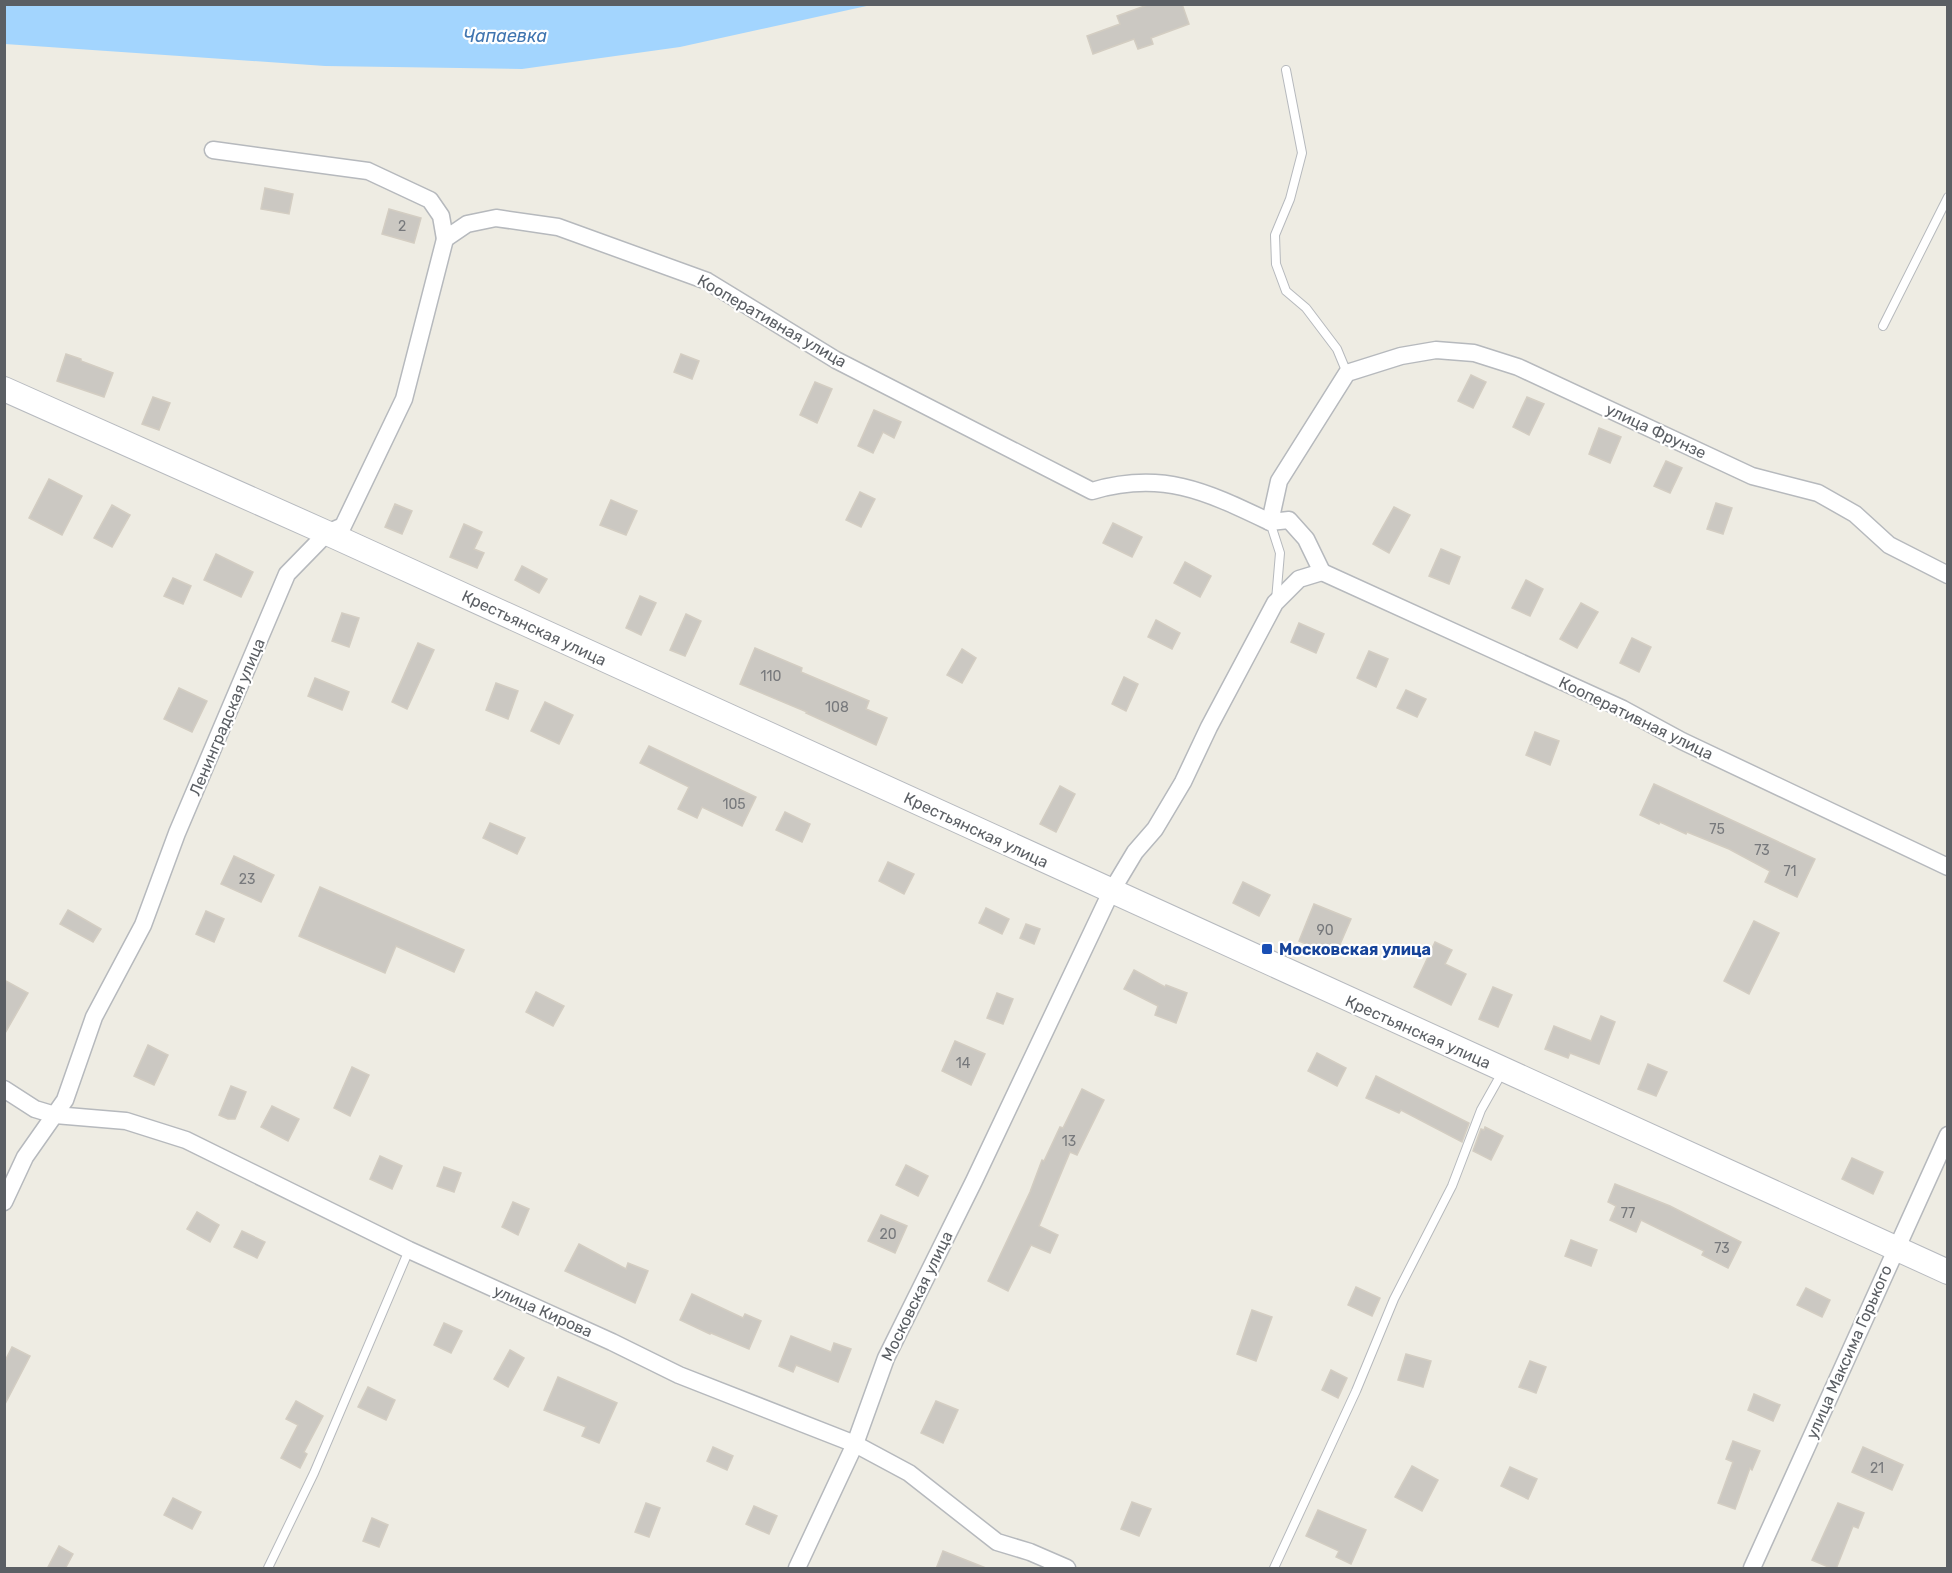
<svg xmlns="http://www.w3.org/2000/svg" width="1952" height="1573" font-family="Rubik,sans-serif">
  <rect width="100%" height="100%" fill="#eeece3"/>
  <path fill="#a3d5fe" d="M4,5L5,4L871,5L680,47L522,69L325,66L5,44Z"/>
  <g fill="#cbc8c2" stroke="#d3cdc2" stroke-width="1.5">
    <path d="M1150,4H1182L1189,24L1151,38L1153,44L1138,49L1134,39L1093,54L1087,36L1120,24L1117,16Z"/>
    <path d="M265,188L293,194L289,214L261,209Z"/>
    <path d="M389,209L421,218L414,243L382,234Z"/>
    <path d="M66,354L81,359V361L113,373L104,397L57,381Z"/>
    <path d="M681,354L699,361L692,379L674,372Z"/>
    <path d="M1471,375L1486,382L1473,408L1458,401Z"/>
    <path d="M815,382L832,389L817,423L800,415Z"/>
    <path d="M153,397L170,403L159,430L142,424Z"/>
    <path d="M1527,397L1544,404L1529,435L1513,427Z"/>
    <path d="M874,410L901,422L894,438L883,432L873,453L858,446Z"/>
    <path d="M1599,428L1621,437L1610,463L1589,454Z"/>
    <path d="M1666,461L1682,468L1670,493L1654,486Z"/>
    <path d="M49,479L82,496L62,535L29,518Z"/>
    <path d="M860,492L875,499L861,527L846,520Z"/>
    <path d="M611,500L637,511L626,535L600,525Z"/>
    <path d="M1716,503L1732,508L1723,534L1707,529Z"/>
    <path d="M395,504L412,511L402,534L385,527Z"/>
    <path d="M112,505L130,515L112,547L94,538Z"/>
    <path d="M1394,507L1410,515L1389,553L1373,544Z"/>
    <path d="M1113,523L1142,537L1132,557L1103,543Z"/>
    <path d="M464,524L482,532L474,549L484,553L477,568L450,557Z"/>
    <path d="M1441,549L1460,557L1449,584L1429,576Z"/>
    <path d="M216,554L253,572L241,597L204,580Z"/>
    <path d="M1185,562L1211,576L1200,597L1174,583Z"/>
    <path d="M522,566L547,579L539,593L515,580Z"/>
    <path d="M173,578L191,586L183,604L164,596Z"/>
    <path d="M1526,580L1543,589L1530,616L1512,608Z"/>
    <path d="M640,596L656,603L641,635L626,628Z"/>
    <path d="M1581,603L1598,612L1577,648L1560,639Z"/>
    <path d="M342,613L359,618L349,647L332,641Z"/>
    <path d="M686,614L701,621L685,656L670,650Z"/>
    <path d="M1156,620L1180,633L1172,649L1148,637Z"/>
    <path d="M1299,623L1324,634L1316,653L1291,642Z"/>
    <path d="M1632,638L1651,647L1639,672L1620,663Z"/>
    <path d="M418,643L434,650L407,709L392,702Z"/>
    <path d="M755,648L802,668L801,672L869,701L866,709L887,718L876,745L806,713L807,712L740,684Z"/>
    <path d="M962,649L976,658L962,683L947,675Z"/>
    <path d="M1369,651L1388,659L1376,687L1357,678Z"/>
    <path d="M1124,677L1138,684L1126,711L1112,704Z"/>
    <path d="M315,678L349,692L342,710L308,696Z"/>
    <path d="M496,683L518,691L508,719L486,710Z"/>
    <path d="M179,688L207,701L192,732L164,719Z"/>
    <path d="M1406,690L1426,699L1417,717L1397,708Z"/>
    <path d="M545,702L573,715L559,744L531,731Z"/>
    <path d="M1535,732L1559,741L1550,765L1526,755Z"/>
    <path d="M649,746L756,797L742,826L702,807L697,818L678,809L689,787L640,763Z"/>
    <path d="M1654,784L1815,859L1797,897L1765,882L1770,871L1729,849L1687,832L1686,834L1660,822L1659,824L1640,815Z"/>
    <path d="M1060,786L1075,794L1056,832L1040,824Z"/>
    <path d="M785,812L810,824L802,842L776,830Z"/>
    <path d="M490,823L525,838L517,854L483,838Z"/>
    <path d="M234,856L274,875L261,902L221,884Z"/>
    <path d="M888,862L914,874L904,894L879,881Z"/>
    <path d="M1243,882L1270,895L1259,916L1233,903Z"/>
    <path d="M320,887L464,950L454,972L396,946L385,973L299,936Z"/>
    <path d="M1314,904L1351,919L1335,956L1299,941Z"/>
    <path d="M986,908L1009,919L1002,934L979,923Z"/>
    <path d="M68,910L101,929L93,942L60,924Z"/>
    <path d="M206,911L224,919L214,942L196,934Z"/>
    <path d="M1754,921L1779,933L1749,994L1724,981Z"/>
    <path d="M1026,924L1040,929L1034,944L1020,938Z"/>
    <path d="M1435,942L1452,950L1445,964L1466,974L1451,1005L1414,987Z"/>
    <path d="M1134,970L1165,987L1166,985L1187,993L1176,1023L1155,1015L1158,1006L1124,989Z"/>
    <path d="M4,980L28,993L4,1035Z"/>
    <path d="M1493,987L1512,995L1498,1027L1479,1019Z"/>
    <path d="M536,992L564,1006L553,1026L526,1012Z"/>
    <path d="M997,993L1013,999L1003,1024L987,1018Z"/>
    <path d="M1601,1016L1615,1022L1599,1064L1570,1053L1568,1058L1545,1049L1554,1026L1591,1041Z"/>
    <path d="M955,1041L985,1054L971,1085L942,1071Z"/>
    <path d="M148,1045L168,1055L154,1085L134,1076Z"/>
    <path d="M1317,1053L1346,1068L1337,1086L1308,1071Z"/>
    <path d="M1648,1064L1667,1072L1656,1096L1638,1089Z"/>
    <path d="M352,1067L369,1075L350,1116L334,1108Z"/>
    <path d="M1376,1076L1469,1123L1462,1142L1401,1110L1399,1113L1366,1098Z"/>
    <path d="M231,1086L246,1092L235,1119H228L219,1115Z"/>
    <path d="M1082,1089L1104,1100L1077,1155L1070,1152L1039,1226L1058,1235L1050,1253L1031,1245L1008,1291L988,1281L1030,1192L1042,1160L1044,1161L1060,1127L1063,1128Z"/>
    <path d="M272,1106L299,1119L288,1141L261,1127Z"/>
    <path d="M1485,1127L1503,1136L1491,1160L1473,1151L1481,1129L1484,1130Z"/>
    <path d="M380,1156L402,1166L392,1189L370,1179Z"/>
    <path d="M1852,1158L1883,1172L1873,1194L1842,1179Z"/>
    <path d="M906,1165L928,1176L918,1196L896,1185Z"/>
    <path d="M444,1167L461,1173L454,1192L437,1186Z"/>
    <path d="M1615,1184L1670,1206L1741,1242L1728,1268L1702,1255L1704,1251L1641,1220L1636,1232L1610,1220L1616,1206L1608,1202Z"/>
    <path d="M513,1202L529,1209L518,1235L502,1227Z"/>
    <path d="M197,1212L219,1225L210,1242L187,1229Z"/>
    <path d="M881,1215L907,1226L895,1253L868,1241Z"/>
    <path d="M242,1231L265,1242L257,1258L234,1247Z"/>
    <path d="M1571,1240L1597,1250L1591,1266L1565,1256Z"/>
    <path d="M579,1244L626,1269L628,1263L648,1271L635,1303L565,1271Z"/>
    <path d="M1356,1287L1380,1298L1372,1316L1348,1305Z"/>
    <path d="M1806,1288L1830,1300L1822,1317L1797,1305Z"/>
    <path d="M692,1294L743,1318L745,1314L761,1321L749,1349L711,1333L710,1334L680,1320Z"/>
    <path d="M1252,1310L1272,1317L1256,1361L1237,1354Z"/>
    <path d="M444,1323L462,1331L451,1353L434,1345Z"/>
    <path d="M791,1336L831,1352L834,1343L851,1349L838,1382L796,1365L793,1372L779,1366Z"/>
    <path d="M12,1347L30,1356L4,1406V1363Z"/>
    <path d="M510,1350L524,1358L508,1387L494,1379Z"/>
    <path d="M1406,1354L1431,1361L1423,1387L1398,1380Z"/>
    <path d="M1530,1361L1546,1367L1536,1393L1519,1387Z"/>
    <path d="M1331,1370L1347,1378L1338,1398L1322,1390Z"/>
    <path d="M558,1377L617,1403L599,1443L582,1436L586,1427L544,1410Z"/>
    <path d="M368,1387L395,1400L386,1420L358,1407Z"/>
    <path d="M1754,1394L1780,1405L1773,1421L1748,1410Z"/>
    <path d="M296,1401L323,1416L304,1452L307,1454L300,1468L281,1458L298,1425L286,1419Z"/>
    <path d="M936,1401L958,1410L943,1443L921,1433Z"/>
    <path d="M1733,1441L1760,1451L1752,1470L1750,1468L1735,1509L1718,1503L1733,1462L1726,1459Z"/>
    <path d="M713,1447L733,1456L727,1470L707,1461Z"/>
    <path d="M1863,1447L1903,1465L1892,1490L1852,1472Z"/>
    <path d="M1412,1466L1438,1480L1422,1511L1395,1497Z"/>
    <path d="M1510,1467L1537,1479L1528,1499L1501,1486Z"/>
    <path d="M173,1498L201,1512L192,1529L164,1515Z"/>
    <path d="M1132,1502L1151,1509L1139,1536L1121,1529Z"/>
    <path d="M646,1503L660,1508L649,1537L635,1532Z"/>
    <path d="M1838,1503L1864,1513L1858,1528L1853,1526L1836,1569H1833L1812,1560Z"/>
    <path d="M754,1506L777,1516L769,1534L746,1524Z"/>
    <path d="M1318,1510L1366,1530L1351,1564L1336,1557L1339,1551L1306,1536Z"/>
    <path d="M372,1518L388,1525L379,1547L363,1541Z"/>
    <path d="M59,1546L73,1554L65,1569H47Z"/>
    <path d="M943,1551L986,1568V1569H936Z"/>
  </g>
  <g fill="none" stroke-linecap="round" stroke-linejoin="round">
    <g stroke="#b6b9bd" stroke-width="10">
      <g id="lane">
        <path d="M1286,70L1302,153L1290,199L1275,235L1276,264L1286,291L1306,308L1337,349L1347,373"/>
        <path d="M1883,326L1948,197"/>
        <path d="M1270,522L1280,553L1276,600"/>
        <path d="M268,1568L314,1473L409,1250"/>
        <path d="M1274,1568L1356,1391L1394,1299L1452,1186L1481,1110L1503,1071"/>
      </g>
    </g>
    <g stroke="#b6b9bd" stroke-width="19">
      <g id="street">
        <path d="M213,150L368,171L430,200L441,216L445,239L467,224L496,218L558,227L707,281L836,360L1092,491C1163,470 1207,492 1270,522"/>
        <path d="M1322,572L1623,709L1682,741L1948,867"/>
        <path d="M4,1089L35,1109L55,1115L126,1121L186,1140L409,1250L612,1342L679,1375L855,1444L909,1473L997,1542L1030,1552L1067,1568"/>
        <path d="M4,1202L25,1157L65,1100L94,1017L143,925L177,833L287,574L327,533L343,526L404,399L445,239"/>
        <path d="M797,1568L855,1444L886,1358L974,1181L1111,892L1135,852L1155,829L1183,782L1209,727L1275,603L1299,579L1322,572L1306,539L1289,520L1270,522L1279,481L1347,373L1401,356L1436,350L1474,353L1518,367L1752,476L1818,493L1855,514L1889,545L1948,575"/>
        <path d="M1752,1568L1948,1135"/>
      </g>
    </g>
    <g stroke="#b7babf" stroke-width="26">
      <path id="secondary" d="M4,389L327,533L1948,1272"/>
    </g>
    <use href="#lane" stroke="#fff" stroke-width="8"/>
    <use href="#street" stroke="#fff" stroke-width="16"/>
    <use href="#secondary" stroke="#fff" stroke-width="24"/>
  </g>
  <rect fill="#1a4fb4" stroke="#fff" stroke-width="2" x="1261" y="943" width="12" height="12" rx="3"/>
  <g text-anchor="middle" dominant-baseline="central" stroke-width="4.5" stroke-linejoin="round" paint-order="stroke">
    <g font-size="14" fill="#77797c">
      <text x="402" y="226">2</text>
      <text x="771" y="676">110</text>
      <text x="837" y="707">108</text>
      <text x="734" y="804">105</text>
      <text x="1717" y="829">75</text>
      <text x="1762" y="850">73</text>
      <text x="1790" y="871">71</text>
      <text x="247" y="879">23</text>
      <text x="1325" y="930">90</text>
      <text x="963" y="1063">14</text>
      <text x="1069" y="1141">13</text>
      <text x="1628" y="1213">77</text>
      <text x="888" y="1234">20</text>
      <text x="1722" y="1248">73</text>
      <text x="1877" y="1468">21</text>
    </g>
    <g font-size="16" fill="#5b5f64" stroke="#fff">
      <text transform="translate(772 321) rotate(30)">Кооперативная улица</text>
      <text transform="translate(1656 431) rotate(25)">улица Фрунзе</text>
      <text transform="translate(534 628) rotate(25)">Крестьянская улица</text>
      <text transform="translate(227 717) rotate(-67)">Ленинградская улица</text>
      <text transform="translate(1636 718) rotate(26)">Кооперативная улица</text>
      <text transform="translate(976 830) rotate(25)">Крестьянская улица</text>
      <text transform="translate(1418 1032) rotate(24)">Крестьянская улица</text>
      <text transform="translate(917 1296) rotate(-64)">Московская улица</text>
      <text transform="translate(543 1311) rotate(24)">улица Кирова</text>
      <text transform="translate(1849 1352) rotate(-66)">улица Максима Горького</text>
    </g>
    <g font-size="16" font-weight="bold" fill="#164399" stroke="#fff" text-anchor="start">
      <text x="1279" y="949">Московская улица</text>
    </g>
    <g font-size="18" font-style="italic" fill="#4075b0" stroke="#fff">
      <text x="505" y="36">Чапаевка</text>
    </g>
  </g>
  <rect width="1952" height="1573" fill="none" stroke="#5b5f64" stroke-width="12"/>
</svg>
